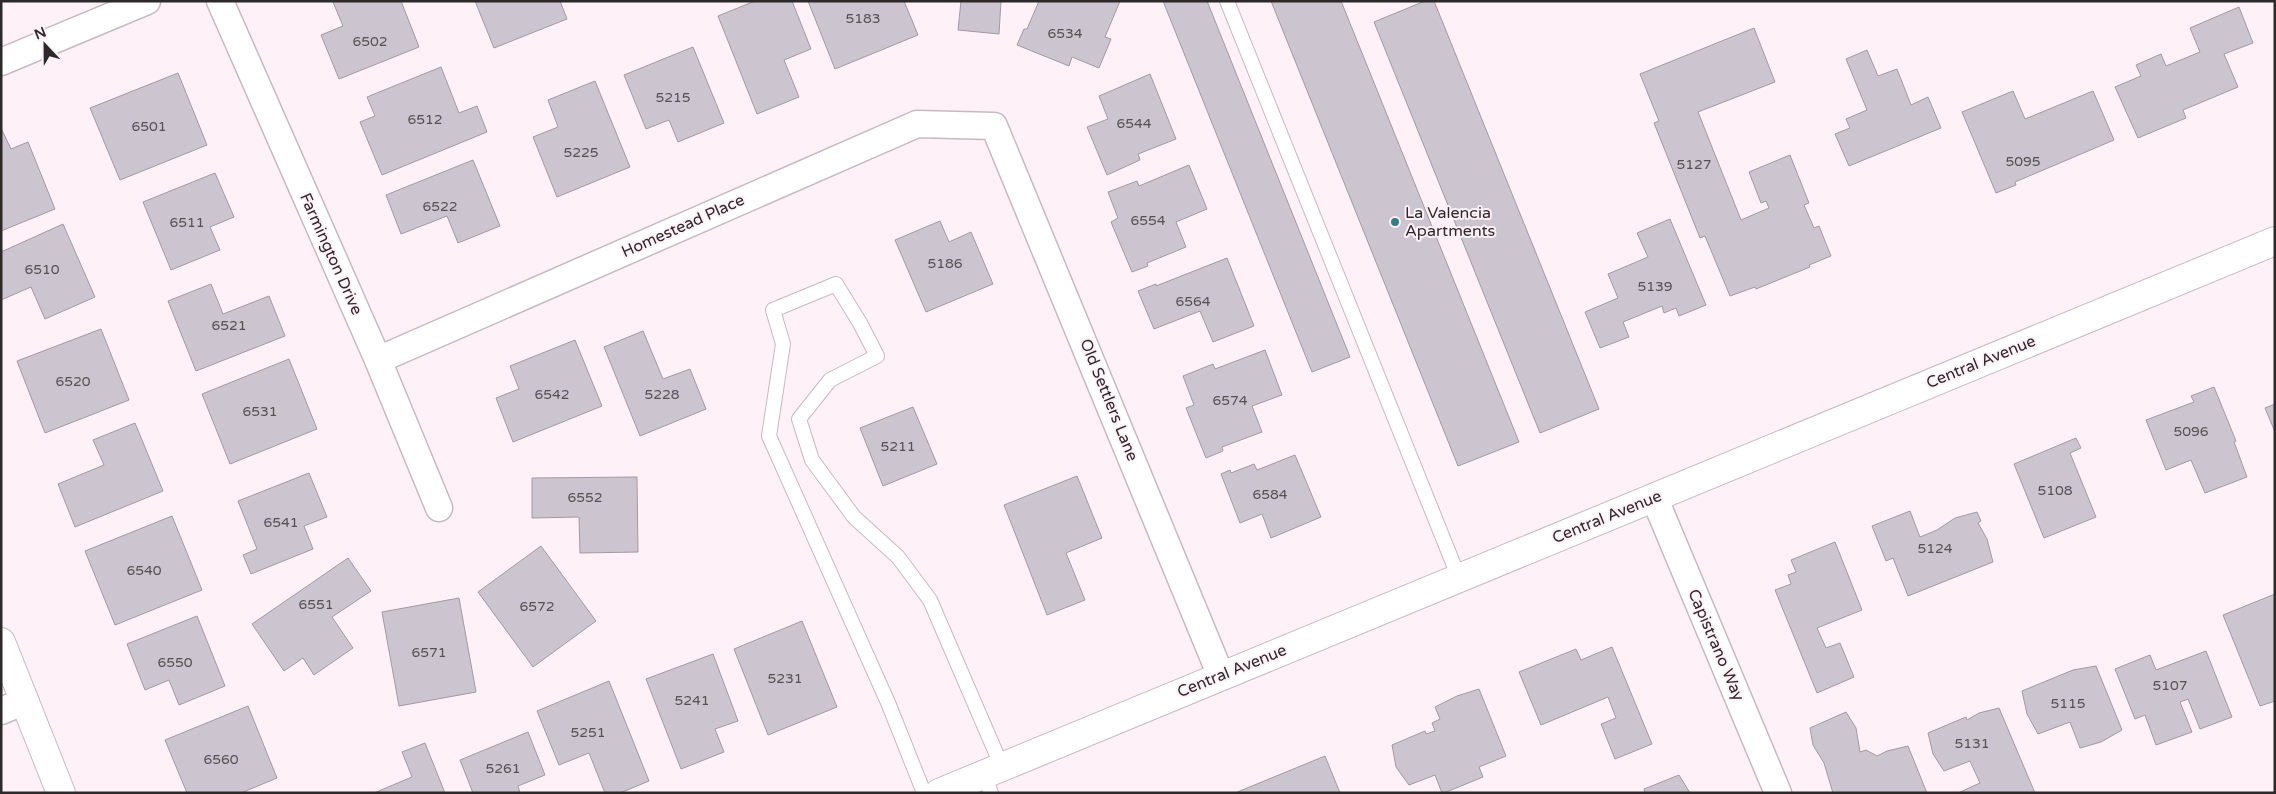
<svg xmlns="http://www.w3.org/2000/svg" width="2276" height="794" font-family="'Varela Round',sans-serif">
  <rect width="100%" height="100%" fill="#fff1f7"/>
  <g fill="#ccc4ce" stroke="#a199a3">
    <path d="M336,1H401L419,47L339,79L321,35L343,26L333,2Z"/>
    <path d="M475,1H560L567,19L494,48Z"/>
    <path d="M755,1H792L811,49L784,60L799,97L757,114L718,16Z"/>
    <path d="M808,1H904L918,35L835,69Z"/>
    <path d="M961,1H1001L999,34L958,30Z"/>
    <path d="M1039,1H1120L1105,37L1111,39L1099,68L1072,57L1069,66L1017,45L1024,29H1027Z"/>
    <path d="M1163,1H1207L1350,357L1312,372Z"/>
    <path d="M1271,1H1341L1519,442L1458,466Z"/>
    <path d="M1425,1H1434L1599,409L1540,433L1374,22Z"/>
    <path d="M2239,7L2253,43L2224,54L2238,87L2183,110L2186,118L2138,138L2115,87L2141,76L2136,65L2161,54L2166,66L2200,52L2190,28Z"/>
    <path d="M1754,28L1775,82L1698,112L1741,220L1769,208L1766,201L1761,203L1749,172L1790,155L1809,203L1804,205L1814,228L1819,226L1831,256L1809,265L1810,267L1756,289L1755,287L1730,296L1705,236L1700,238L1654,123L1659,121L1640,74Z"/>
    <path d="M693,47L724,123L678,142L669,120L646,129L624,75Z"/>
    <path d="M1867,50L1878,76L1897,69L1911,105L1928,97L1941,128L1849,166L1835,134L1850,128L1846,119L1867,110L1846,59Z"/>
    <path d="M441,67L459,113L477,106L487,132L382,175L360,122L375,116L367,97Z"/>
    <path d="M178,73L207,145L120,180L90,108Z"/>
    <path d="M1150,74L1176,139L1138,154L1140,160L1107,175L1087,127L1108,119L1099,96Z"/>
    <path d="M595,81L630,167L557,197L533,137L558,127L548,100Z"/>
    <path d="M2013,91L2025,119L2093,91L2114,140L2015,182L2016,185L1996,193L1962,112Z"/>
    <path d="M1,128L11,149L28,142L55,209L1,231Z"/>
    <path d="M473,160L500,226L458,243L447,216L401,234L386,195Z"/>
    <path d="M1189,165L1207,209L1176,222L1186,247L1147,263L1148,266L1132,272L1111,222L1118,218L1108,192L1137,181L1139,186Z"/>
    <path d="M215,173L234,217L210,227L220,250L171,270L143,202Z"/>
    <path d="M1670,219L1706,305L1679,316L1676,308L1664,313L1662,306L1623,322L1629,337L1600,348L1585,312L1618,298L1608,274L1648,257L1637,233Z"/>
    <path d="M940,221L949,242L971,232L993,284L926,312L895,240Z"/>
    <path d="M63,224L95,297L45,319L31,287L1,300V252Z"/>
    <path d="M1227,258L1254,326L1213,342L1200,311L1154,329L1138,291L1156,284V286Z"/>
    <path d="M211,284L223,314L269,296L285,336L196,371L168,301Z"/>
    <path d="M101,329L129,400L45,433L17,361Z"/>
    <path d="M643,331L663,379L690,369L706,409L640,436L604,347Z"/>
    <path d="M575,340L602,406L513,442L496,398L519,389L510,366Z"/>
    <path d="M1265,350L1282,395L1252,406L1262,432L1222,447L1223,451L1206,458L1186,408L1194,405L1183,376L1213,364L1215,369Z"/>
    <path d="M289,359L317,429L230,464L202,394Z"/>
    <path d="M2214,387L2236,441L2234,442L2247,477L2205,493L2191,460L2166,470L2146,420L2194,402L2191,396Z"/>
    <path d="M2275,404V432L2265,408Z"/>
    <path d="M913,407L937,464L883,486L860,428Z"/>
    <path d="M135,423L163,491L75,527L58,484L104,465L93,440Z"/>
    <path d="M2076,438L2081,448L2070,453L2096,517L2044,538L2014,464Z"/>
    <path d="M1295,455L1321,517L1271,538L1262,514L1240,523L1221,474L1230,470L1231,473L1254,464L1257,470Z"/>
    <path d="M309,473L327,517L304,526L313,549L251,574L243,555L257,549L238,501Z"/>
    <path d="M1077,476L1102,538L1066,553L1085,600L1047,615L1004,505Z"/>
    <path d="M637,477L638,552L580,553L579,517L532,518V478Z"/>
    <path d="M1910,511L1920,537L1937,530L1955,518L1977,512L1981,521L1978,523L1987,539L1993,562L1908,596L1893,558L1886,561L1872,526Z"/>
    <path d="M172,516L202,590L115,625L85,551Z"/>
    <path d="M1835,542L1862,610L1817,628L1826,648L1840,643L1854,677L1817,693L1775,590L1791,584L1788,575L1796,572L1791,560Z"/>
    <path d="M541,546L596,621L533,667L478,592Z"/>
    <path d="M348,558L371,591L332,617L353,648L314,675L303,658L284,671L252,624Z"/>
    <path d="M2275,594V701L2260,706L2223,615Z"/>
    <path d="M459,598L476,692L399,706L382,612Z"/>
    <path d="M197,616L225,686L179,705L169,680L145,690L127,644Z"/>
    <path d="M802,621L837,707L768,735L734,649Z"/>
    <path d="M1612,647L1652,744L1615,759L1601,724L1616,718L1608,697L1541,725L1519,672L1576,649L1581,660Z"/>
    <path d="M2206,651L2232,717L2200,729L2188,699L2180,702L2192,732L2156,745L2145,715L2135,719L2115,669L2150,655L2156,670Z"/>
    <path d="M713,654L738,721L715,729L724,752L681,769L646,679Z"/>
    <path d="M2096,666L2122,730L2101,742L2080,748L2070,722L2038,734L2027,714L2022,691L2073,670Z"/>
    <path d="M609,681L649,781L620,793H605L589,753L559,765L537,711Z"/>
    <path d="M1479,689L1506,756L1479,767L1483,777L1444,793H1442L1435,775L1409,785L1396,767L1392,745L1425,731L1426,734L1435,731L1432,723L1440,719L1435,707L1457,696Z"/>
    <path d="M248,706L277,778L241,793H187L165,740Z"/>
    <path d="M1999,708L2035,793H1958L1980,783L1970,761L1944,771L1933,754L1928,733L1966,717L1967,720L1979,713Z"/>
    <path d="M1846,712L1856,728L1860,752L1866,750L1877,756L1887,751L1908,746L1927,793H1833L1824,763L1813,745L1810,728Z"/>
    <path d="M528,732L545,775L518,786L520,793H473L460,760Z"/>
    <path d="M425,743L445,793H374L412,777L402,752Z"/>
    <path d="M1325,756L1340,793H1235Z"/>
    <path d="M1679,775L1690,793H1645L1644,789Z"/>
  </g>
  <g fill="none" stroke-linecap="round" stroke-linejoin="round">
    <g stroke="#c7babf" stroke-width="16">
      <g id="service">
        <path d="M1227,1L1459,578"/>
        <path d="M984,774L991,793"/>
        <path d="M924,793L889,705L769,436L783,344L773,310L836,284L860,323L877,356L830,380L799,419L812,460L854,517L898,557L930,600L1002,767"/>
      </g>
    </g>
    <g stroke="#c7babf" stroke-width="29">
      <g id="minor">
        <path d="M220,1L378,360L439,508"/>
        <path d="M1,62L147,1"/>
        <path d="M378,360L917,124L994,126L1221,676"/>
        <path d="M1654,497L1778,793"/>
        <path d="M1,711L25,701"/>
      </g>
    </g>
    <g stroke="#c7babf" stroke-width="30">
      <g id="secondary">
        <path d="M1,642L61,793"/>
        <path d="M939,793L2275,241"/>
      </g>
    </g>
    <use href="#service" stroke="#fff" stroke-width="14"/>
    <use href="#minor" stroke="#fff" stroke-width="26"/>
    <use href="#secondary" stroke="#fff" stroke-width="28"/>
  </g>
  <circle fill="#357c87" stroke="#fff1f7" stroke-width="2" cx="1395" cy="222" r="5"/>
  <g text-anchor="middle" dominant-baseline="central" stroke-width="4" stroke-linejoin="round" paint-order="stroke">
    <g font-size="14" fill="#555054">
      <text x="863" y="18">5183</text>
      <text x="1065" y="33">6534</text>
      <text x="370" y="41">6502</text>
      <text x="673" y="97">5215</text>
      <text x="425" y="119">6512</text>
      <text x="1134" y="123">6544</text>
      <text x="149" y="126">6501</text>
      <text x="581" y="152">5225</text>
      <text x="2023" y="161">5095</text>
      <text x="1694" y="164">5127</text>
      <text x="440" y="206">6522</text>
      <text x="1148" y="220">6554</text>
      <text x="187" y="222">6511</text>
      <text x="945" y="263">5186</text>
      <text x="42" y="269">6510</text>
      <text x="1655" y="286">5139</text>
      <text x="1193" y="301">6564</text>
      <text x="229" y="325">6521</text>
      <text x="73" y="381">6520</text>
      <text x="552" y="394">6542</text>
      <text x="662" y="394">5228</text>
      <text x="1230" y="400">6574</text>
      <text x="260" y="411">6531</text>
      <text x="2191" y="431">5096</text>
      <text x="898" y="446">5211</text>
      <text x="2055" y="490">5108</text>
      <text x="1270" y="494">6584</text>
      <text x="585" y="497">6552</text>
      <text x="281" y="522">6541</text>
      <text x="1935" y="548">5124</text>
      <text x="144" y="570">6540</text>
      <text x="316" y="604">6551</text>
      <text x="537" y="606">6572</text>
      <text x="429" y="652">6571</text>
      <text x="175" y="662">6550</text>
      <text x="785" y="678">5231</text>
      <text x="2170" y="685">5107</text>
      <text x="692" y="700">5241</text>
      <text x="2068" y="703">5115</text>
      <text x="588" y="732">5251</text>
      <text x="1972" y="743">5131</text>
      <text x="221" y="759">6560</text>
      <text x="503" y="768">5261</text>
    </g>
    <g font-size="16" fill="#2d292b" stroke="#fff1f7" text-anchor="start">
      <text x="1405" y="213">La Valencia<tspan x="1405" dy="18">Apartments</tspan></text>
    </g>
    <g font-size="16" fill="#2d292b" stroke="#fff1f7">
      <text transform="translate(683 226) rotate(-24)">Homestead Place</text>
      <text transform="translate(331 254) rotate(66)">Farmington Drive</text>
      <text transform="translate(1981 362) rotate(-22)">Central Avenue</text>
      <text transform="translate(1109 400) rotate(68)">Old Settlers Lane</text>
      <text transform="translate(1607 517) rotate(-22)">Central Avenue</text>
      <text transform="translate(1716 645) rotate(67)">Capistrano Way</text>
      <text transform="translate(1232 671) rotate(-22)">Central Avenue</text>
    </g>
  </g>
  <rect width="2276" height="794" fill="none" stroke="#2d292b" stroke-width="5"/>
  <g transform="translate(45 45) rotate(338)" stroke="#fff1f7" stroke-width="4" paint-order="stroke">
  <path d="M0-4L9 19L0 12L-9 19Z" fill="#2d292b"/>
  <text y="-8" font-size="14" font-weight="bold" text-anchor="middle" fill="#2d292b">N</text>
  </g>
</svg>
